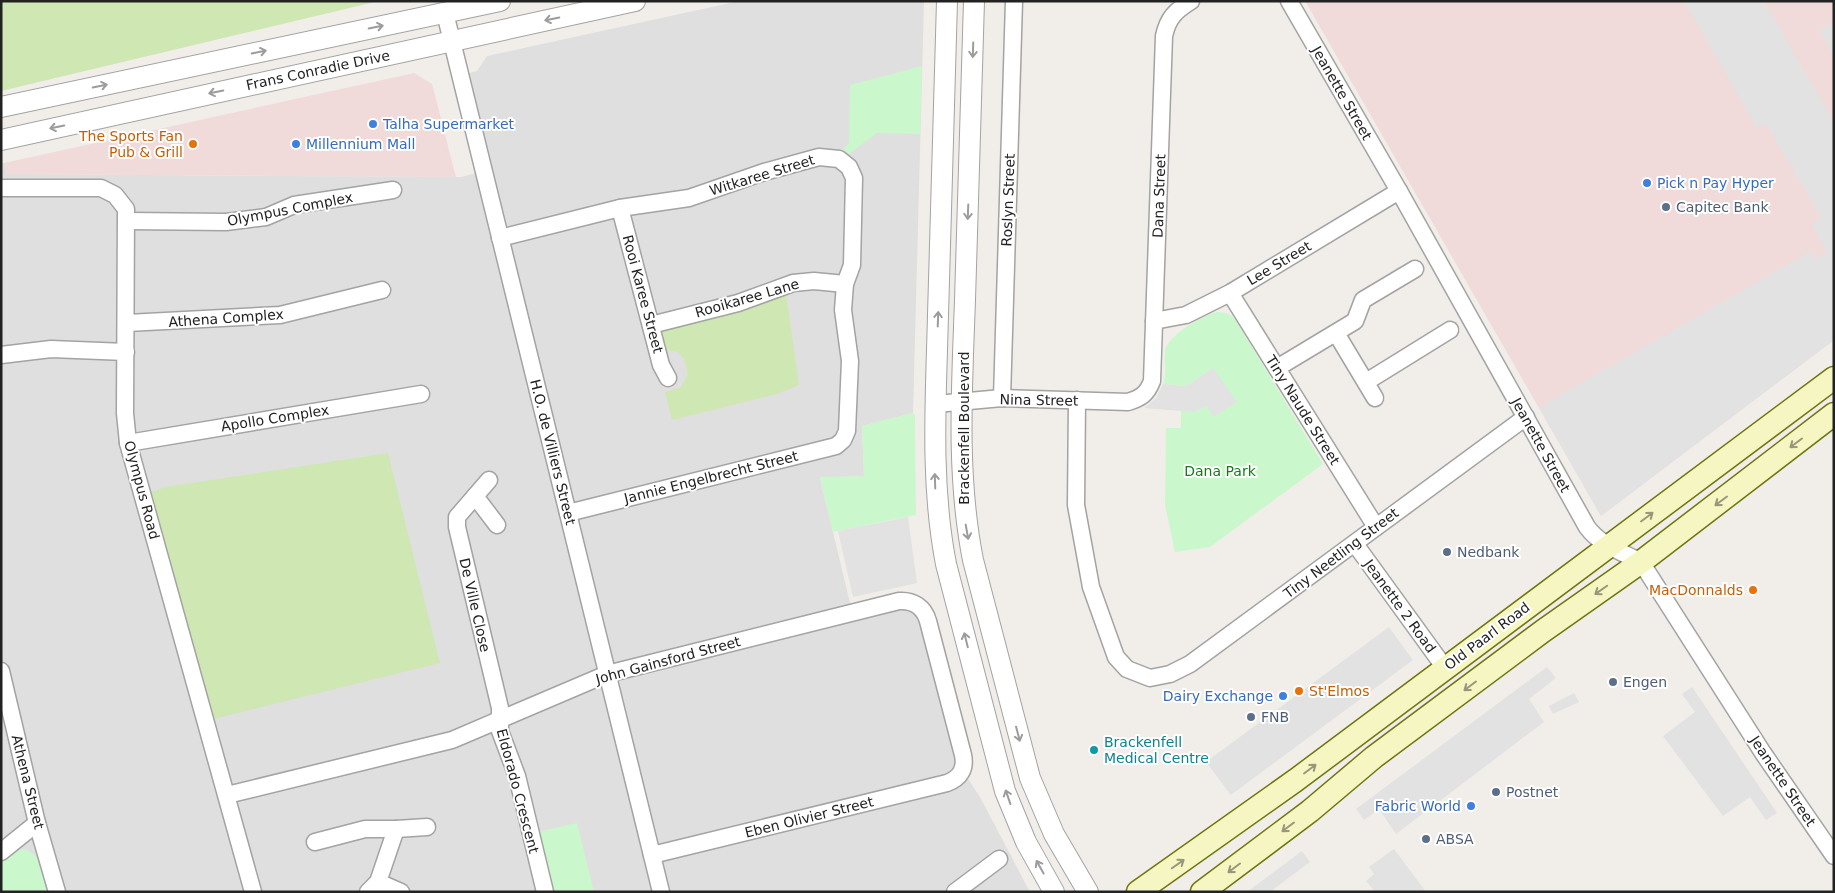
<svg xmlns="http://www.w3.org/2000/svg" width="1835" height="893" font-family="'DejaVu Sans',sans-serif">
  <rect width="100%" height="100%" fill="#f1eee9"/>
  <path fill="#e0dfdf" d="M739,1H924L913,413L862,426L864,476L820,478L852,611L915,603L964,773L980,797L1030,892H1V163H4L7,174L461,177L484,171L462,75L477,71L487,56Z"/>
  <g fill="#f0dada">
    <path d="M1305,1H1834V340L1601,516Z"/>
    <path d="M414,73L432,84L456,177L7,174L4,163Z"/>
  </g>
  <g fill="#cfe7b3">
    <path d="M1,1H379L1,91Z"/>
    <path d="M786,293L799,385L777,394L672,420L665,392L681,387L688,374L684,359L678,352L663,349L659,331Z"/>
    <path d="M388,453L440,663L214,719L151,492L165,487Z"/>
  </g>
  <g fill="#cbf7cc">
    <path d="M922,66L920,134L877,133L849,154L843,149L849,143L850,85Z"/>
    <path d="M1217,312L1227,313L1235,319L1323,464L1210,547L1175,552L1165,505L1166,428H1181V411L1194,412L1207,406L1213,368L1186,386L1163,384C1167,374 1164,363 1165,352C1166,336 1202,316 1217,312Z"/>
    <path d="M913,413L915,416L916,515L833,532L820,477L864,476L862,426Z"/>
    <path d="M577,823L594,892H551L537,832Z"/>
    <path d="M23,849C42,852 43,876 47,892H1V862L15,851Z"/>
  </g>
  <g fill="#e2e2e2">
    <path d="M1684,1H1764L1834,122V340L1601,516L1539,407L1811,251L1815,259L1827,252L1811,224L1821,218L1766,124L1757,129Z"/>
    <path d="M1834,22V57L1819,30Z"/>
    <path d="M1213,368L1237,402L1213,417L1207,406L1194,412L1144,408L1156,398L1163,384L1186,386Z"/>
    <path d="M908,517L917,583L853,597L838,531Z"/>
    <path d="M1389,627L1413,660L1231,795L1206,762Z"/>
    <path d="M1547,667L1556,678L1529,699L1544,722L1396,834L1379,809L1364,820L1356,809Z"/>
    <path d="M1692,687L1777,813L1766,820L1750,797L1723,816L1663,736L1695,712L1682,694Z"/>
    <path d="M1574,693L1579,702L1553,714L1549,706Z"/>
    <path d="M1394,849L1426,892H1375L1366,881L1374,874L1369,867Z"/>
    <path d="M1302,851L1310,862L1270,892H1247Z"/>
  </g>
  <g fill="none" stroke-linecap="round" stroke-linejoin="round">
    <g stroke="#a3a3a3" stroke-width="19">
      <g id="minor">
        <path d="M1289,1L1399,191L1587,527C1600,545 1622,552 1641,562L1763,753L1834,856"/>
        <path d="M445,13L661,892"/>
        <path d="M1,188H101L115,195L126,209L125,413L128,443L253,892"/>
        <path d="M620,208L661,365L668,378"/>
        <path d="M128,221L226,222L266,217L294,205L393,190"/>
        <path d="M500,238L620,208L689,198L764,172L819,157L839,159L849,167L854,178L852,265L845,284L843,310L850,361L847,431L843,440L836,446L568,513"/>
        <path d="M1230,293L1376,527"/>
        <path d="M1154,321L1186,315L1230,293L1399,191"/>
        <path d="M127,323L280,315L382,290"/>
        <path d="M651,325L738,303L793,283L814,281L845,284"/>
        <path d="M1336,333L1375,398"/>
        <path d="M1,355L51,349L126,352"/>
        <path d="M1277,368L1355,321L1363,300L1415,269"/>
        <path d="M1366,382L1450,330"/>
        <path d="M1002,398L1014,1"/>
        <path d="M1077,400L1076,505L1091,587L1116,657L1127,669L1150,678L1170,674L1190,664L1526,417"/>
        <path d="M936,404L1002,398L1128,402C1141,398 1147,394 1152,381L1164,36C1168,18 1175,11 1191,1"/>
        <path d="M128,443L421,394"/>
        <path d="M489,480L457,517V527L500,708V731L517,776L545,892"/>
        <path d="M475,496L497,525"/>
        <path d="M1355,544L1445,668"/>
        <path d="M1,671L37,823L57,892"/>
        <path d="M227,795L452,740L607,674L899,601C913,600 924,607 928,621L963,755C966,769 960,778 947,783L652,855"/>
        <path d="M396,829L427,827"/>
        <path d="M315,842L365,829H396L378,882L368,892"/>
        <path d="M1,852L37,823"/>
        <path d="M378,882L401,892"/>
        <path d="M955,892L999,859"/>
      </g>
    </g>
    <g stroke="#a3a3a3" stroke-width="22">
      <g id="tertiary">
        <path d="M947,1C944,106 941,210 938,315C936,398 930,482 946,564L1005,791L1026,842L1054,892"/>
        <path d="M974,1C971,101 968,200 965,300C962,387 956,474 973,560L1030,778L1054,834L1088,892"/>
        <path d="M1,107L500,1"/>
        <path d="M1,140L635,1"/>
      </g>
    </g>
    <g stroke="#6e750d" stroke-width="25">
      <g id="secondary">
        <path d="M1138,892L1296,780L1834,378"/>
        <path d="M1202,892L1310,811L1374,757L1543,631L1641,562L1834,414"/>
      </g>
    </g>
    <use href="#minor" stroke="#fff" stroke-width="16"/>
    <use href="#tertiary" stroke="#fff" stroke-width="20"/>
    <use href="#secondary" stroke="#f6f6c2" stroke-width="22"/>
  </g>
  <defs><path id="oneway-shaft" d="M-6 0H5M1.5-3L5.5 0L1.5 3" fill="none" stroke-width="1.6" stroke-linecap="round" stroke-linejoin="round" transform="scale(1.25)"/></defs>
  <g stroke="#9c9c9c">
    <use href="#oneway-shaft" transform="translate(552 19) rotate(168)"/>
    <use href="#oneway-shaft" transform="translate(376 27) rotate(-12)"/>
    <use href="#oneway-shaft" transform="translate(973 50) rotate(92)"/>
    <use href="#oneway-shaft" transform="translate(259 52) rotate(-12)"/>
    <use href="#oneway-shaft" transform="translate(100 86) rotate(-12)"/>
    <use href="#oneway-shaft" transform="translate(216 92) rotate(168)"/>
    <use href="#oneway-shaft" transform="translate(57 127) rotate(168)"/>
    <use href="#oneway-shaft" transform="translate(968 212) rotate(92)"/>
    <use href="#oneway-shaft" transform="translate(938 319) rotate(-88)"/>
    <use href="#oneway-shaft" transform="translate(935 481) rotate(-92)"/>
    <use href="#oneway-shaft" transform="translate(967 532) rotate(80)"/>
    <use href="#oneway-shaft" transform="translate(966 640) rotate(-104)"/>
    <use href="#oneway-shaft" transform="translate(1018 734) rotate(75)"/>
    <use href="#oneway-shaft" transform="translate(1008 797) rotate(-109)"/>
    <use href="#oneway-shaft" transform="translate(1040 867) rotate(-119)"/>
  </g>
  <g stroke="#97977a">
    <use href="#oneway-shaft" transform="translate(1796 443) rotate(143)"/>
    <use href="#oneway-shaft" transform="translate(1721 501) rotate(143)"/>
    <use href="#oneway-shaft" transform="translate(1647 517) rotate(-37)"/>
    <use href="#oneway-shaft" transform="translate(1601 590) rotate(145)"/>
    <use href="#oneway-shaft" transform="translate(1470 686) rotate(143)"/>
    <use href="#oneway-shaft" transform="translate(1310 769) rotate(-37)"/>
    <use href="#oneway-shaft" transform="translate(1288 827) rotate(143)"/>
    <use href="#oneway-shaft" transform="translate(1178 864) rotate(-35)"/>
    <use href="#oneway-shaft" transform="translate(1234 868) rotate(143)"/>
  </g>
  <g fill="#3f7fe0" stroke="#fff" stroke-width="2">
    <circle cx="373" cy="124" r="5"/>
    <circle cx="296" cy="144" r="5"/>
    <circle cx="1647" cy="183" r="5"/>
    <circle cx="1283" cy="696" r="5"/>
    <circle cx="1471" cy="806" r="5"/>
  </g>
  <g fill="#e8710a" stroke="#fff" stroke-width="2">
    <circle cx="193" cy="144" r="5"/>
    <circle cx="1753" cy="590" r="5"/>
    <circle cx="1299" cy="691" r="5"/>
  </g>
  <g fill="#5c6f8a" stroke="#fff" stroke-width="2">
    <circle cx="1666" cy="207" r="5"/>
    <circle cx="1447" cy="552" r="5"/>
    <circle cx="1613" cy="682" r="5"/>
    <circle cx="1251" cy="717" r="5"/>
    <circle cx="1496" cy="792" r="5"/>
    <circle cx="1426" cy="839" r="5"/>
  </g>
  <circle fill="#0f9aa8" stroke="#fff" stroke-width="2" cx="1094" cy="750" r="5"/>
  <g text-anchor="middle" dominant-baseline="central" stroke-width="4" stroke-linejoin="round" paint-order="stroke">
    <g font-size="14" fill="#222" stroke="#fff">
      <text transform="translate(318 70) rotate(-12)">Frans Conradie Drive</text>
      <text transform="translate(1342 93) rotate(60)">Jeanette Street</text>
      <text transform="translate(762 175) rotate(-17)">Witkaree Street</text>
      <text transform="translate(1159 196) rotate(-88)">Dana Street</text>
      <text transform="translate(1008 200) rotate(-88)">Roslyn Street</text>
      <text transform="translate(290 209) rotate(-11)">Olympus Complex</text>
      <text transform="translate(1279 263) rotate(-31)">Lee Street</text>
      <text transform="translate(643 294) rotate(75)">Rooi Karee Street</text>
      <text transform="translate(747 298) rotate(-16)">Rooikaree Lane</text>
      <text transform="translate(226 318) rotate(-4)">Athena Complex</text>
      <text transform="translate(1039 400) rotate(1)">Nina Street</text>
      <text transform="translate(1303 410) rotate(58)">Tiny Naude Street</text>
      <text transform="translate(275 418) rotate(-9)">Apollo Complex</text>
      <text transform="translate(964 428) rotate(-90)">Brackenfell Boulevard</text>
      <text transform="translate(1541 445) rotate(61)">Jeanette Street</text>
      <text transform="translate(553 452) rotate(76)">H.O. de Villiers Street</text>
      <text transform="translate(711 477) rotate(-14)">Jannie Engelbrecht Street</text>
      <text transform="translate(142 490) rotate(75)">Olympus Road</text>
      <text transform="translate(1341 553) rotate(-37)">Tiny Neetling Street</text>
      <text transform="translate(475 605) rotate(77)">De Ville Close</text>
      <text transform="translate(1400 606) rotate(54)">Jeanette 2 Road</text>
      <text transform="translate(1487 636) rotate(-37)">Old Paarl Road</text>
      <text transform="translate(668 660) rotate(-15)">John Gainsford Street</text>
      <text transform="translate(1783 781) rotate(56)">Jeanette Street</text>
      <text transform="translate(28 782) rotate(76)">Athena Street</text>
      <text transform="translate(518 791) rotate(75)">Eldorado Crescent</text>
      <text transform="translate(809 817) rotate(-14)">Eben Olivier Street</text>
    </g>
    <g font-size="14" fill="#366cbe" stroke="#fff" text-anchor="start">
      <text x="383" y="124">Talha Supermarket</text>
      <text x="306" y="144">Millennium Mall</text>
      <text x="1657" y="183">Pick n Pay Hyper</text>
      <text x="1273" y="696" text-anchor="end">Dairy Exchange</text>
      <text x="1461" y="806" text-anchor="end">Fabric World</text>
    </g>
    <g font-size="14" fill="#c56008" stroke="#fff" text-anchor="end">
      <text x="183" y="136">The Sports Fan<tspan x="183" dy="16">Pub &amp; Grill</tspan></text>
      <text x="1743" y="590">MacDonnalds</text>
      <text x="1309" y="691" text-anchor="start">St'Elmos</text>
    </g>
    <g font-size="14" fill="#4e5e75" stroke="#fff" text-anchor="start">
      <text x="1676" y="207">Capitec Bank</text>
      <text x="1457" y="552">Nedbank</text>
      <text x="1623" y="682">Engen</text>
      <text x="1261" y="717">FNB</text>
      <text x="1506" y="792">Postnet</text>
      <text x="1436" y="839">ABSA</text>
    </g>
    <g font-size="14" fill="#147c17" stroke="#fff">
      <text x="1220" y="471">Dana Park</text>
    </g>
    <g font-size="14" fill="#0d838f" stroke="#fff" text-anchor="start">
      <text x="1104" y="742">Brackenfell<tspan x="1104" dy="16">Medical Centre</tspan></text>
    </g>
  </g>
  <rect width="1835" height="893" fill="none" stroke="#222222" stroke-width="5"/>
</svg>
